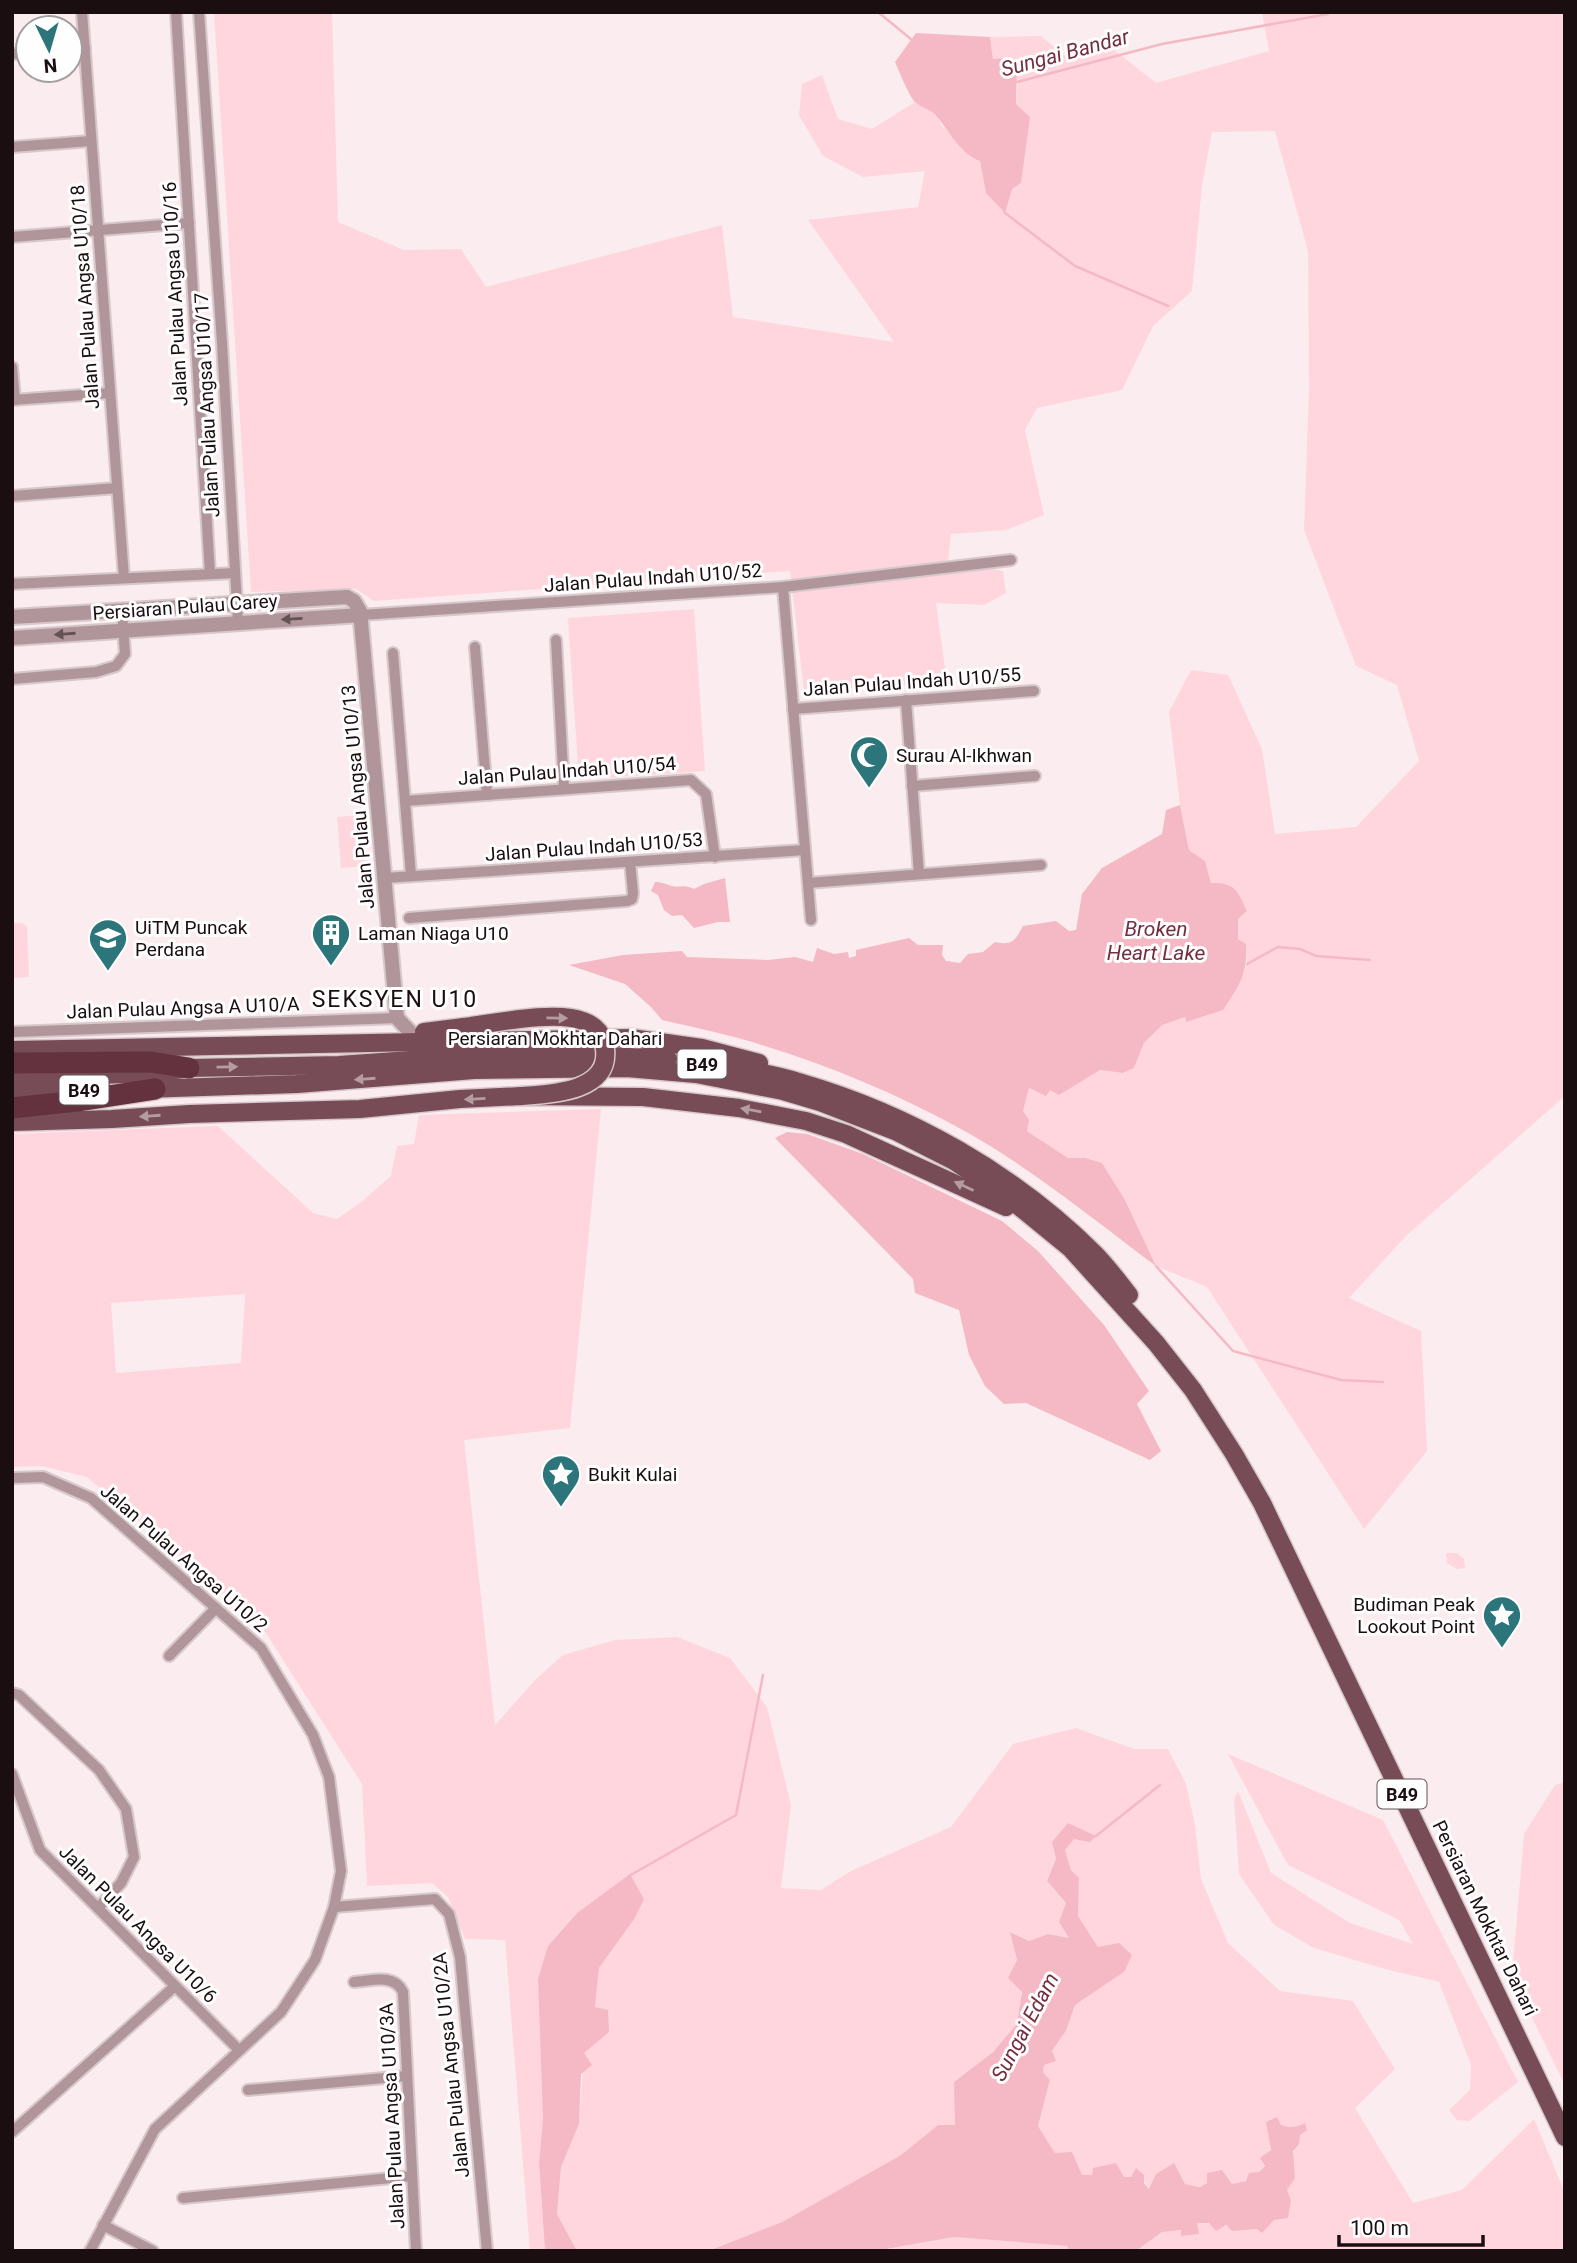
<svg xmlns="http://www.w3.org/2000/svg" width="1577" height="2263" font-family="Roboto,sans-serif">
  <rect width="100%" height="100%" fill="#fbecef"/>
  <g fill="#ffd6de" fill-rule="evenodd">
    <path d="M214,12H332L338,222L404,250L461,249L486,287L722,225L733,317L894,342L808,220L918,207L925,171L863,177L823,156L799,115L802,84L822,75L838,119L872,129L915,102C927,107 937,113 941,125L980,161L986,193L1012,188L1021,183L1024,150L1016,104L1018,82L993,59L990,37L1041,36L1065,56L1113,49L1156,83L1269,51L1262,12H1565V1096L1406,1236L1349,1298L1421,1331L1427,1451L1364,1529L1207,1287L1156,1266L1125,1200L1085,1158H1068L1027,1131L1023,1111L1029,1088L1045,1095L1050,1090L1084,1078L1100,1070L1123,1073L1134,1068L1144,1043L1162,1024L1185,1017V1021L1239,984L1247,964L1246,945L1238,939V919L1247,911L1211,883L1205,861L1189,850L1180,805L1169,712L1191,670L1228,675L1262,749L1275,834L1356,827L1419,761L1397,685L1356,666L1304,530L1309,390L1308,251L1275,131L1212,132L1202,185L1192,291L1153,326L1122,390L1037,408L1025,430L1044,515L1006,530L951,534L948,561L1003,571L1006,593L984,605L936,603L947,683L804,691L790,571L374,601L356,589L251,592Z"/>
    <path d="M694,609L705,771L579,780L568,618Z"/>
    <path d="M362,815L366,866L341,868L337,817Z"/>
    <path d="M12,923H22L27,927L29,977L12,978Z"/>
    <path d="M601,1109L570,1428L464,1440L495,1725L536,1679L563,1655L615,1640L677,1637L730,1658L767,1707L791,1805L781,1888L821,1890L849,1872L951,1827L1013,1744L1076,1728L1134,1749H1168L1186,1784L1195,1825L1201,1879L1228,1943L1280,1991L1353,2001L1395,2069L1355,2108L1413,2203L1462,2190L1534,2119L1565,2193V2251H1136L1162,2232L1182,2230L1181,2235L1198,2234L1196,2223C1216,2222 1238,2232 1257,2229L1287,2190L1293,2161L1295,2128L1267,2122C1271,2143 1274,2164 1253,2176C1248,2180 1239,2184 1233,2184C1225,2184 1214,2177 1207,2174V2183L1199,2187L1185,2184L1150,2189L1136,2169L1131,2177L1081,2176L1055,2153L1038,2126L1050,2080L1043,2072L1044,2064L1066,2031L1075,2005L1124,1972L1098,1947L1078,1916L1079,1878L1071,1870L1065,1850L1074,1838L1068,1823L1047,1881L1066,1903L1070,1939L1048,1934L1029,1941L1011,1932C1016,1959 1027,1996 1017,2023C1009,2043 972,2068 955,2081V2125H938L901,2155L782,2222L708,2251H577L557,2214L561,2167L579,2124L584,2053L595,2007L599,1968L635,1918L644,1899L630,1875L577,1913L548,1946L543,2118L539,2163L545,2251H530L505,1940L465,1939L448,1897L432,1883L367,1886L362,1784L262,1627L87,1477L41,1466L12,1467V1134L218,1126L313,1213L337,1219L360,1203L391,1176L397,1146L414,1144L419,1115ZM245,1294L241,1363L116,1373L111,1303Z"/>
    <path d="M1446,1553H1457L1464,1559L1465,1568L1457,1569L1447,1563Z"/>
    <path d="M1228,1754L1383,1820L1518,2082L1469,2121L1457,2120L1449,2110L1470,2090L1471,2065L1439,1982L1385,1969L1314,1948L1274,1925L1239,1874L1234,1799L1238,1791L1271,1873L1350,1923L1413,1944L1399,1920L1288,1865Z"/>
    <path d="M1565,1782V2085L1512,1977L1524,1834L1555,1785Z"/>
    <path d="M954,2237L1068,2246L1070,2251H875Z"/>
  </g>
  <g fill="#f5b9c5">
    <path d="M916,33L990,37L993,59L1010,58L1017,66L1016,104L1030,117L1021,183L1012,189L1005,213L986,193L980,161C961,154 950,133 938,118C932,109 921,108 915,102C909,96 899,71 895,62Z"/>
    <path d="M1180,805L1189,850L1205,861L1211,883C1235,882 1238,891 1247,911L1238,919V939L1246,944C1248,974 1239,986 1223,1010L1186,1022L1185,1017L1162,1025L1144,1043L1134,1068L1123,1073L1100,1070L1059,1095L1050,1090L1046,1096L1029,1088L1023,1111L1029,1120L1027,1131L1068,1158H1085L1102,1163L1125,1200L1156,1266C1093,1219 1030,1167 961,1129C899,1095 833,1067 765,1046C732,1035 696,1028 662,1020L651,1007L625,984L569,965L623,955L682,951L687,957L768,960L795,957L813,962L817,948L834,954L848,952L849,958L856,956V950L909,938L918,945H943L942,955L946,961L960,963L968,954L983,952L995,942C1012,946 1015,941 1023,926L1056,921L1069,931L1076,930L1082,894L1102,868L1162,834L1166,810Z"/>
    <path d="M725,878L730,922H718L694,928L682,915L672,916L664,910L658,895L651,891L655,882C662,882 665,884 672,886C680,888 682,884 694,889L704,884Z"/>
    <path d="M787,1132L807,1134L863,1154L1002,1221L1038,1251L1104,1325L1149,1391L1137,1404L1161,1451L1150,1460L1026,1403L1004,1404L985,1386L969,1355L959,1310L915,1293L913,1279L775,1138Z"/>
    <path d="M1068,1823L1096,1836L1090,1842L1074,1839L1065,1850L1071,1870L1079,1878L1078,1916L1098,1947L1119,1943L1132,1955L1124,1972L1075,2005L1066,2031L1052,2051L1056,2061L1044,2065L1043,2072L1050,2080L1038,2126L1055,2153L1072,2152L1082,2175H1092L1093,2168L1116,2163L1124,2177H1131L1136,2168L1144,2175V2183L1149,2189L1156,2174L1174,2163L1185,2184L1200,2187L1207,2183V2173L1222,2170L1232,2184L1246,2181L1249,2173L1259,2172L1265,2166L1260,2158L1271,2150L1266,2122L1277,2117L1281,2125C1291,2128 1296,2128 1305,2123L1307,2130L1300,2135L1299,2144L1293,2151L1295,2178L1287,2190L1291,2200L1288,2218L1274,2220L1262,2233L1257,2229L1232,2231L1226,2225L1216,2231L1209,2223H1197L1199,2234L1181,2236V2230L1162,2232L1136,2251H1070L1067,2246L954,2237L875,2251H708L782,2222L901,2155L938,2125H955L954,2082L993,2052L1017,2024L1022,1992L1008,1978L1017,1960L1010,1932L1029,1941L1048,1934L1069,1938L1059,1922L1066,1903L1047,1881L1056,1858L1052,1842Z"/>
    <path d="M630,1874L644,1899L635,1918L599,1968L595,2007L608,2010L609,2032L584,2053L592,2065L581,2074L579,2124L561,2167L557,2214L577,2251H545L539,2163L543,2118L538,1979L548,1946L577,1913Z"/>
  </g>
  <g fill="none" stroke-linecap="round" stroke-linejoin="round">
    <g stroke="#f5b9c5" stroke-width="2.5">
      <path d="M878,12L912,40"/>
      <path d="M1017,82L1162,44L1328,14"/>
      <path d="M1004,210L1005,213L1075,266L1168,306"/>
      <path d="M1247,964L1278,947L1300,949L1316,956L1370,960"/>
      <path d="M1156,1266L1233,1351L1341,1380L1383,1382"/>
      <path d="M1093,1836H1096L1160,1785"/>
      <path d="M629,1876L736,1815L763,1675"/>
    </g>
    <g stroke="#d7c8cb" stroke-width="14">
      <g id="minor">
        <path d="M82,12L124,578"/>
        <path d="M176,12L210,574"/>
        <path d="M199,12L222,343L238,622"/>
        <path d="M70,50L85,49"/>
        <path d="M12,54L28,53"/>
        <path d="M12,147L91,141"/>
        <path d="M12,237L189,223"/>
        <path d="M12,367L15,400"/>
        <path d="M12,400L110,393"/>
        <path d="M12,496L117,488"/>
        <path d="M12,584L235,573"/>
        <path d="M783,587L1011,560"/>
        <path d="M361,615L783,587L811,920"/>
        <path d="M556,640L564,789"/>
        <path d="M475,647L487,795"/>
        <path d="M393,653L411,876"/>
        <path d="M12,679L96,672L116,666L125,654L122,611"/>
        <path d="M906,700L919,874"/>
        <path d="M793,709L1034,691"/>
        <path d="M912,786L1035,776"/>
        <path d="M405,801L691,780L706,794L715,857"/>
        <path d="M385,878L805,850"/>
        <path d="M808,883L1041,865"/>
        <path d="M409,918L627,901L632,899L633,893L630,862"/>
        <path d="M12,1032L397,1018"/>
        <path d="M12,1478L43,1477L91,1498L261,1648L313,1735L329,1777L341,1871L334,1907L315,1960L281,2012L155,2129L90,2251"/>
        <path d="M169,1656L216,1608"/>
        <path d="M12,1693L19,1695L99,1770L126,1809L134,1857L121,1883L98,1908"/>
        <path d="M12,1774L40,1850L239,2050"/>
        <path d="M334,1907L435,1899L449,1914L460,1957L487,2251"/>
        <path d="M354,1982C372,1981 394,1973 403,1992L416,2251"/>
        <path d="M248,2090L407,2076"/>
        <path d="M12,2132L174,1987"/>
        <path d="M183,2198L412,2176"/>
        <path d="M103,2225L153,2251"/>
      </g>
    </g>
    <g stroke="#d7c8cb" stroke-width="18">
      <g id="tertiary">
        <path d="M12,617L347,597L354,601L360,611L397,1018L412,1034"/>
        <path d="M12,638L361,615"/>
      </g>
    </g>
    <g stroke="#d7c8cb" stroke-width="21">
      <g id="primary">
        <path d="M424,1032L464,1027"/>
        <path d="M12,1050L631,1038L702,1048L759,1063"/>
        <path d="M700,1063C732,1068 767,1072 799,1082C909,1114 1014,1173 1095,1254C1107,1266 1118,1281 1129,1295"/>
        <path d="M12,1078L156,1073L189,1068L339,1065L453,1057L590,1055L668,1059"/>
        <path d="M144,1089L297,1084L474,1070L627,1068L696,1074L783,1091L820,1102L895,1131L954,1161L1005,1195L1070,1248L1156,1343L1193,1390L1234,1454L1262,1503L1565,2137"/>
        <path d="M12,1094L102,1089"/>
        <path d="M12,1122L112,1119L189,1114L360,1109L460,1099L521,1096L643,1097L739,1108L806,1121L846,1134L1006,1207"/>
      </g>
    </g>
    <g stroke="#d7c8cb" stroke-width="24">
      <g id="motorway">
        <path d="M12,1063L151,1062L189,1068"/>
        <path d="M12,1108L77,1101L155,1089"/>
      </g>
    </g>
    <use href="#minor" stroke="#b0969b" stroke-width="10"/>
    <use href="#tertiary" stroke="#b0969b" stroke-width="14"/>
    <use href="#primary" stroke="#784c56" stroke-width="18"/>
    <use href="#motorway" stroke="#63323e" stroke-width="21"/>
    <g stroke="#d7c8cb" stroke-width="21" stroke-linecap="butt">
      <path id="primary-bridge" d="M464,1027C495,1023 556,1010 583,1021C597,1026 603,1034 605,1049C610,1092 551,1094 521,1096"/>
    </g>
    <use href="#primary-bridge" stroke="#784c56" stroke-width="18"/>
  </g>
  <defs><path id="oneway-solid" d="M-6-.8H1V-3.2L6.5 0L1 3.2V.8H-6Z" transform="scale(1.75)"/></defs>
  <g fill="#655256">
    <use href="#oneway-solid" transform="translate(292 619) rotate(177)"/>
    <use href="#oneway-solid" transform="translate(65 634) rotate(176)"/>
  </g>
  <g fill="#b49ca2">
    <use href="#oneway-solid" transform="translate(557 1018) rotate(1)"/>
    <use href="#oneway-solid" transform="translate(227 1067) rotate(-1)"/>
    <use href="#oneway-solid" transform="translate(365 1079) rotate(176)"/>
    <use href="#oneway-solid" transform="translate(475 1099) rotate(177)"/>
    <use href="#oneway-solid" transform="translate(751 1110) rotate(-170)"/>
    <use href="#oneway-solid" transform="translate(150 1116) rotate(176)"/>
    <use href="#oneway-solid" transform="translate(964 1186) rotate(-155)"/>
  </g>
  <defs>
    <g id="mosque-pin" transform="scale(2.0125)"><path d="M0 17L-7.5 6A9.5 9.5 0 1 1 7.5 6Z" fill="#2b757b" stroke="#fefefe"/><path d="M3.5-4.9A6 6 0 1 0 3.5 4.9A5 5 0 1 1 3.5-4.9Z" fill="#fff"/></g>
    <g id="building-pin" transform="scale(2.0125)"><path d="M0 17L-7.5 6A9.5 9.5 0 1 1 7.5 6Z" fill="#2b757b" stroke="#fefefe"/><path d="M-4-6H4V6H1V3H-1V6H-4ZM-2.5-4.3h1.7v1.8h-1.7ZM.8-4.3h1.7v1.8H.8ZM-2.5-1h1.7V.8h-1.7ZM.8-1h1.7V.8H.8Z" fill="#fff"/></g>
    <g id="university-pin" transform="scale(2.0125)"><path d="M0 17L-7.5 6A9.5 9.5 0 1 1 7.5 6Z" fill="#2b757b" stroke="#fefefe"/><path d="M0-5L7-2L0 1L-7-2ZM-4 1L0 2.5L4 1V4Q0 6-4 4Z" fill="#fff"/></g>
    <g id="sight-pin" transform="scale(2.0125)"><path d="M0 17L-7.5 6A9.5 9.5 0 1 1 7.5 6Z" fill="#2b757b" stroke="#fefefe"/><path d="M0-6L1.8-2.2L6-1.7L2.9 1.2L3.7 5.4L0 3.3L-3.7 5.4L-2.9 1.2L-6-1.7L-1.8-2.2Z" fill="#fff"/></g>
  </defs>
  <g fill-rule="evenodd">
    <use href="#mosque-pin" x="869" y="755"/>
    <use href="#building-pin" x="331" y="933"/>
    <use href="#university-pin" x="108" y="938"/>
    <use href="#sight-pin" x="561" y="1474"/>
    <use href="#sight-pin" x="1502" y="1615"/>
  </g>
  <g text-anchor="middle" dominant-baseline="central" stroke-width="6" stroke-linejoin="round" paint-order="stroke">
    <g fill="#fefefe" stroke="#5e5658" stroke-width="2">
      <rect x="677.5" y="1049.5" width="49" height="29" rx="5"/>
      <rect x="59.5" y="1075.5" width="49" height="29" rx="5"/>
      <rect x="1377.5" y="1779.5" width="49" height="29" rx="5"/>
    </g>
    <g font-size="18" font-weight="bold" fill="#1a0e11">
      <text x="702" y="1064">B49</text>
      <text x="84" y="1090">B49</text>
      <text x="1402" y="1794">B49</text>
    </g>
    <g font-size="19" fill="#1a0e11" stroke="#fefefe">
      <text transform="translate(175 294) rotate(-93)">Jalan Pulau Angsa U10/16</text>
      <text transform="translate(85 297) rotate(-94)">Jalan Pulau Angsa U10/18</text>
      <text transform="translate(207 405) rotate(-93)">Jalan Pulau Angsa U10/17</text>
      <text transform="translate(653 578) rotate(-4)">Jalan Pulau Indah U10/52</text>
      <text transform="translate(185 607) rotate(-4)">Persiaran Pulau Carey</text>
      <text transform="translate(912 682) rotate(-4)">Jalan Pulau Indah U10/55</text>
      <text transform="translate(567 771) rotate(-4)">Jalan Pulau Indah U10/54</text>
      <text transform="translate(358 797) rotate(-95)">Jalan Pulau Angsa U10/13</text>
      <text transform="translate(594 847) rotate(-4)">Jalan Pulau Indah U10/53</text>
      <text transform="translate(183 1008) rotate(-2)">Jalan Pulau Angsa A U10/A</text>
      <text x="555" y="1038">Persiaran Mokhtar Dahari</text>
      <text transform="translate(184 1558) rotate(41)">Jalan Pulau Angsa U10/2</text>
      <text transform="translate(1485 1918) rotate(64)">Persiaran Mokhtar Dahari</text>
      <text transform="translate(138 1924) rotate(45)">Jalan Pulau Angsa U10/6</text>
      <text transform="translate(451 2065) rotate(-96)">Jalan Pulau Angsa U10/2A</text>
      <text transform="translate(392 2116) rotate(-93)">Jalan Pulau Angsa U10/3A</text>
    </g>
    <g font-size="19" fill="#1a0e11" stroke="#fefefe" text-anchor="start">
      <text x="896" y="755">Surau Al-Ikhwan</text>
      <text x="135" y="927">UiTM Puncak<tspan x="135" dy="22">Perdana</tspan></text>
      <text x="358" y="933">Laman Niaga U10</text>
      <text x="588" y="1474">Bukit Kulai</text>
      <text x="1475" y="1604" text-anchor="end">Budiman Peak<tspan x="1475" dy="22">Lookout Point</tspan></text>
    </g>
    <g font-size="21" font-style="italic" fill="#742e41" stroke="#fefefe">
      <text transform="translate(1065 53) rotate(-15)">Sungai Bandar</text>
      <text x="1156" y="929">Broken<tspan x="1156" dy="24">Heart Lake</tspan></text>
      <text transform="translate(1025 2027) rotate(-62)">Sungai Edam</text>
    </g>
    <g font-size="23" letter-spacing="2" fill="#1a0e11" stroke="#fefefe">
      <text x="395" y="999">SEKSYEN U10</text>
    </g>
  </g>
  <rect width="1577" height="2263" fill="none" stroke="#1a0e11" stroke-width="28"/>
  <g transform="translate(49 49) rotate(175)"><circle r="33" fill="#fefefe" stroke="#a39e9f" stroke-width="2"/>
  <path d="M0-5L12 26L0 18L-12 26Z" fill="#2b757b"/>
  <text y="-10" font-size="19" font-weight="bold" text-anchor="middle" fill="#1a0e11">N</text>
  </g>
  <path d="M1339 2235v10h144v-10" fill="none" stroke="#1a0e11" stroke-width="3.5"/>
  <text x="1350" y="2235" font-size="21" fill="#1a0e11" stroke="#fefefe" stroke-width="5" paint-order="stroke">100 m</text>
</svg>
